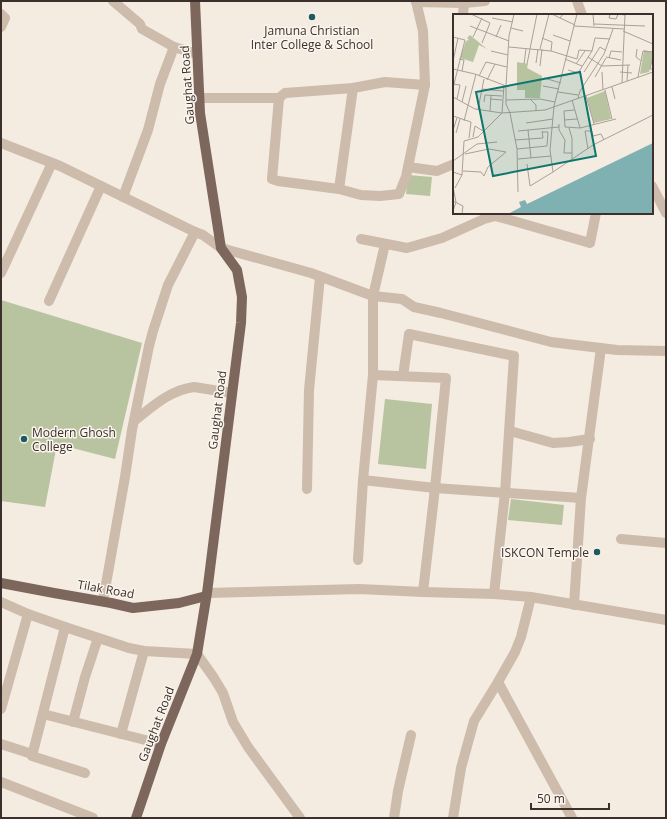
<svg xmlns="http://www.w3.org/2000/svg" width="667" height="819" font-family="'Open Sans',sans-serif">
  <rect width="100%" height="100%" fill="#f4ebe1"/>
  <g fill="#b8c4a0">
    <path d="M408,175L432,177L430,196L406,194Z"/>
    <path d="M1,300L142,343L115,459L57,444L45,507L1,501Z"/>
    <path d="M385,399L432,404L426,469L378,464Z"/>
    <path d="M511,499L564,505L562,525L508,520Z"/>
  </g>
  <g fill="none" stroke-linecap="round" stroke-linejoin="round">
    <g stroke="#cdbbac" stroke-width="10">
      <path d="M113,1L140,24L142,29L174,47L197,54"/>
      <path d="M577,1L582,15"/>
      <path d="M416,2L464,3L485,1"/>
      <path d="M1,14L5,18L1,27"/>
      <path d="M463,15L464,3"/>
      <path d="M200,98H279L285,93L353,88L385,82L425,85"/>
      <path d="M279,98L272,179L278,181L339,189L361,195L380,196L399,194L406,177L408,167L425,85L423,31L416,1"/>
      <path d="M1,143L60,166L195,232L203,235L221,248L311,273L373,296L402,299L414,307L441,313L551,342L617,350L666,351"/>
      <path d="M408,167L437,171L454,164"/>
      <path d="M652,186L666,213"/>
      <path d="M339,189L353,88"/>
      <path d="M123,197L148,130L160,84L174,47"/>
      <path d="M361,239L407,248L442,238L484,219L495,216L510,220L590,243L596,213"/>
      <path d="M1,273L52,163"/>
      <path d="M49,301L101,186"/>
      <path d="M373,375L446,378L435,488L423,592"/>
      <path d="M403,376L409,334L514,356L505,493L494,594"/>
      <path d="M134,421C152,407 170,390 194,387L232,393"/>
      <path d="M510,431L553,443L569,442L590,439"/>
      <path d="M363,480L435,488L581,498"/>
      <path d="M307,489L309,390L320,277"/>
      <path d="M621,539L666,543"/>
      <path d="M358,560L363,480L373,375V296L385,244"/>
      <path d="M207,593L359,589L423,592L494,594L531,597L666,620"/>
      <path d="M103,601L125,477L132,430L149,346L153,331L168,285L195,232"/>
      <path d="M1,602L28,614L65,627L129,648L144,651L197,654L214,678L223,693L233,722L248,747L300,818"/>
      <path d="M574,605L581,498L601,348"/>
      <path d="M65,627L32,756L85,773"/>
      <path d="M498,682L515,652L521,637L531,597"/>
      <path d="M1,709L28,614"/>
      <path d="M43,714L161,744"/>
      <path d="M73,722L85,677L98,638"/>
      <path d="M121,734L144,651"/>
      <path d="M1,744L32,754"/>
      <path d="M1,782L93,818"/>
      <path d="M394,818L398,791L411,735"/>
      <path d="M453,818L461,768L474,721L498,682L572,818"/>
    </g>
    <g stroke="#7d675c" stroke-width="10">
      <path d="M1,583L54,593L111,603L133,608L179,603L206,596"/>
      <path d="M136,818L161,744L197,654L207,593L241,323L242,297L237,270L221,248L200,113L195,1"/>
    </g>
  </g>
  <g fill="#1f5a5e" stroke="#fbf5ee" stroke-width="1.5">
    <circle cx="312" cy="17" r="4"/>
    <circle cx="24" cy="439" r="4"/>
    <circle cx="597" cy="552" r="4"/>
  </g>
  <g text-anchor="middle" dominant-baseline="central" stroke-width="3" stroke-linejoin="round" paint-order="stroke">
    <g font-size="12" fill="#3b302b" stroke="#fbf5ee">
      <text x="312" y="30">Jamuna Christian<tspan x="312" dy="14">Inter College &amp; School</tspan></text>
      <text x="32" y="432" text-anchor="start">Modern Ghosh<tspan x="32" dy="14">College</tspan></text>
      <text x="589" y="552" text-anchor="end">ISKCON Temple</text>
    </g>
    <g font-size="12" fill="#3b302b" stroke="#fbf5ee">
      <text transform="translate(187 85) rotate(-94)">Gaughat Road</text>
      <text transform="translate(217 410) rotate(-83)">Gaughat Road</text>
      <text transform="translate(106 589) rotate(10)">Tilak Road</text>
      <text transform="translate(156 724) rotate(-69)">Gaughat Road</text>
    </g>
  </g>
  <g transform="translate(453 14)">
    <rect width="200" height="200" fill="#f4ebe1"/>
    <path d="M17,21L34,35L26,31L20,48L7,44L13,27L16,26L14,24ZM191,36L200,38V41L196,58L187,60ZM64,48L75,50L74,54L89,62L87,84H72V76H64ZM152,77L158,105L141,109L134,84Z" fill="#b8c4a0"/>
    <path d="M200,129V200H55L68,193L66,188L72,186L74,190Z" fill="#7fb0b2"/>
    <path fill="none" stroke="#aaa098" stroke-width="1" d="M18,0L37,9L29,29M99,0L107,4L110,0M124,0L101,92L97,136L100,158L140,131L200,101M140,0L141,12M157,0L156,4L163,5L165,0L172,1M39,4L60,8M107,4L122,11M141,10L192,12M17,12L56,27M121,12L171,15M58,14L70,17M170,17L200,30M100,21L117,27M0,23L12,26L0,74M20,23L29,4M43,23L48,11M89,24L99,28L98,37L124,45L126,36L139,37M56,33L98,37M87,35L96,0M184,35L183,43L188,47L185,63M38,37L55,41M200,42L197,55H200M135,43L149,52L177,51M153,43L168,46M156,44L158,37L169,38M6,45L11,46L9,57M112,45L129,52M0,47L5,24M188,47L190,37L200,38M83,49L85,35M71,50L73,35M74,50L84,0M123,50L132,37M87,52L89,35M0,55L22,60L53,72M115,56L125,59L139,37L142,24L157,25M131,58L147,33L152,36M149,58L150,76M167,58L179,59M26,62L33,48L54,53M142,63L153,44M91,64L108,69M34,66L42,50M174,67L175,51M169,69L172,0M0,70L7,71L4,85M90,72L106,75M159,73L162,85M29,75L50,77M152,76L159,105M105,78L125,81M133,82L141,110M0,83L22,95L49,99L92,96L200,58M125,84L127,77L151,40L160,15M37,85L49,86M77,85L83,91V97M53,86L87,85L102,88M119,86L127,114M9,88L13,72M31,88L32,81L49,82M25,95L31,65M121,96L111,97L112,113L127,114L163,105M37,97L38,81M57,99L64,135L65,178M57,99L53,90V72L56,22L61,0M0,102L18,108L16,124M111,106L124,105M11,107L23,60M73,109L100,105M106,110V116L112,126L111,139H119M137,111L140,122L148,120L151,126M116,114L119,124V145M0,116L4,104M75,116L78,144M65,117L106,113M3,119L7,105M20,123L22,112L30,117M62,126L90,124L89,117M64,135L94,132L95,118H89M135,135L132,117H138M65,145L98,142M0,147L24,130L44,128M74,150L77,172L100,158M10,157L28,158L31,162L35,153L53,138L36,135L12,140M0,158L9,161L11,127L25,123L49,99L51,71M0,173L3,188L0,197M2,174L9,161M0,187L10,192L9,200"/>
    <path fill="#0f766e" fill-opacity="0.15" stroke="#0f766e" stroke-width="2" d="M127,58L143,142L40,162L23,78Z"/>
    <rect width="200" height="200" fill="none" stroke="#3b302b" stroke-width="2"/>
  </g>
  <rect width="667" height="819" fill="none" stroke="#3b302b" stroke-width="4"/>
  <path d="M531 803v6h78v-6" fill="none" stroke="#3b302b" stroke-width="2"/>
  <text x="537" y="803" font-size="12" fill="#3b302b" stroke="#fbf5ee" stroke-width="3" paint-order="stroke">50 m</text>
</svg>
